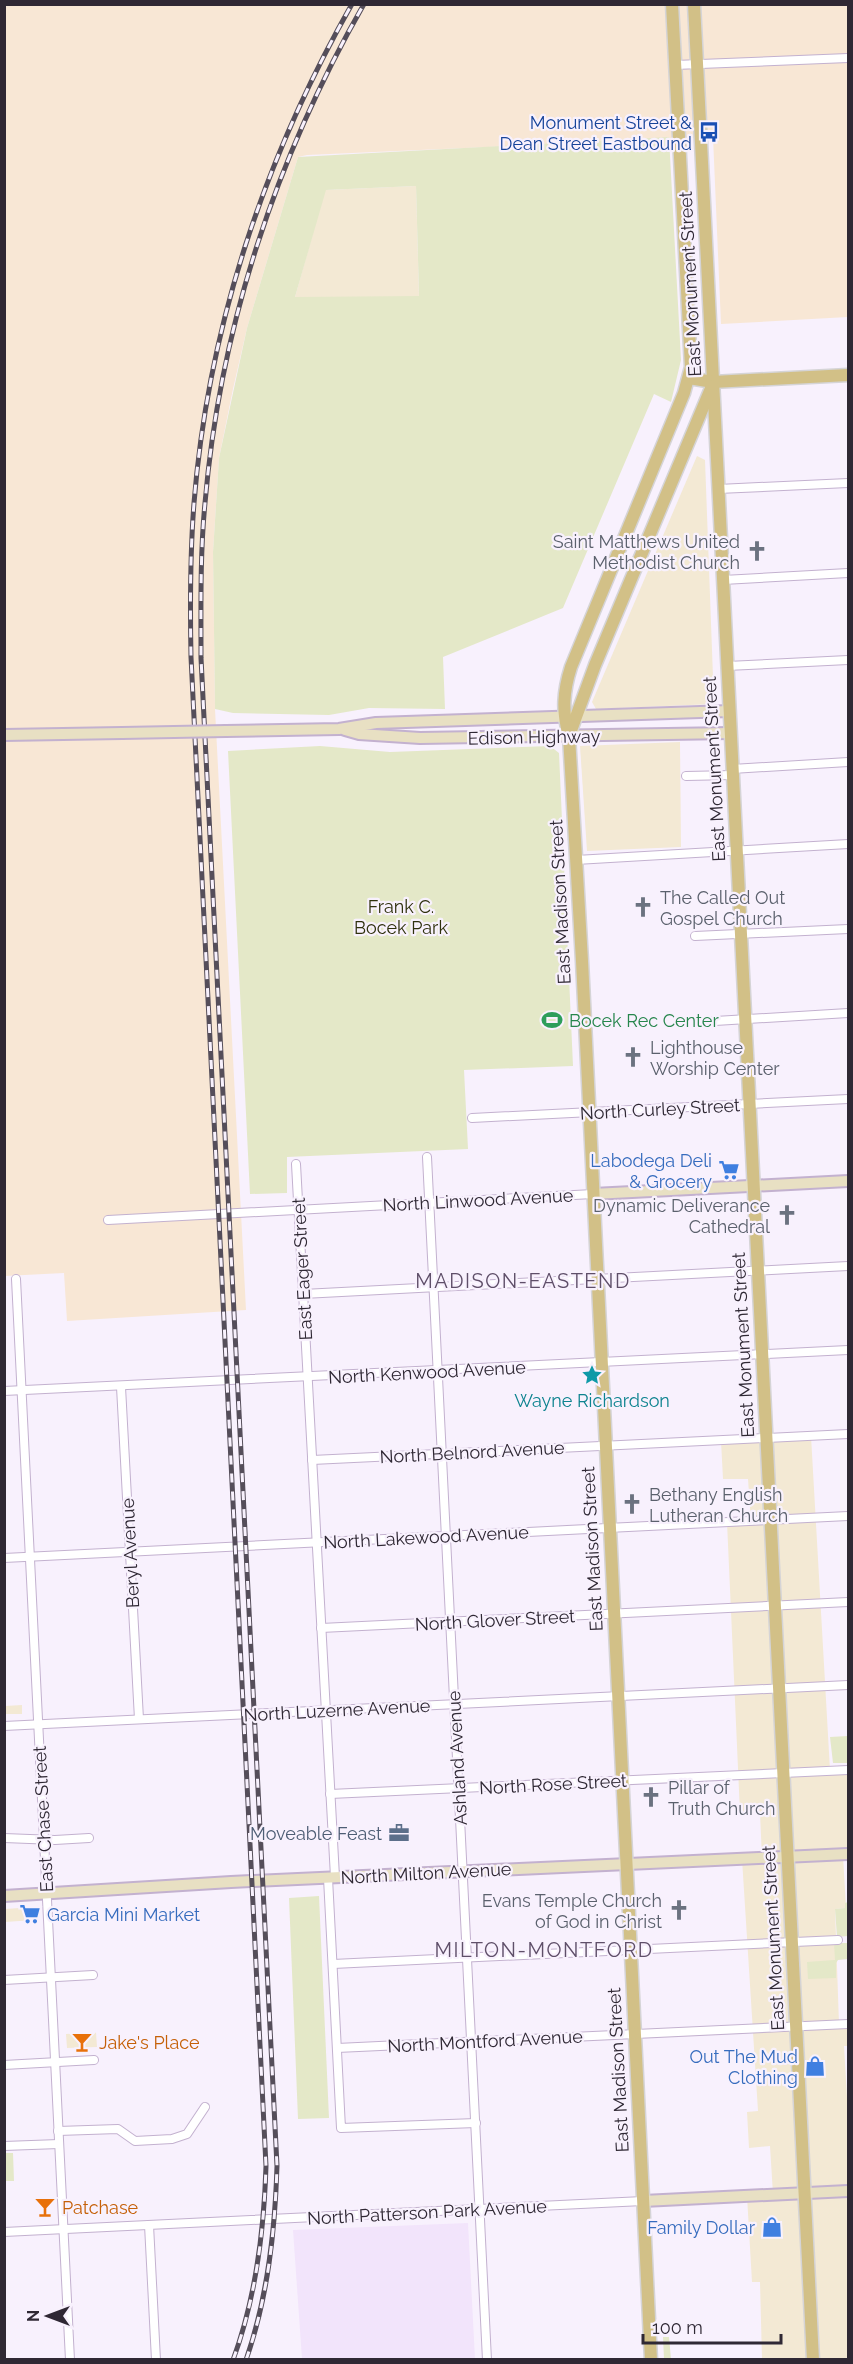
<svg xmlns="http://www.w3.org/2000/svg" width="853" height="2364" font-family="Raleway,sans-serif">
  <rect width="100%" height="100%" fill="#f8f1fd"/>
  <g fill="#f3e9d4">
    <path d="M416,186L419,297H295L325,190Z"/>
    <path d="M697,456L705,460L714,704L596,709L592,702Z"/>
    <path d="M680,742L681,847L587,851L580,746Z"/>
    <path d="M811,1436L830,1770H848V1854L843,1855L846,1908L835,1909L839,2024H848V2046H844L848,2114V2359H762L760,2282H752L747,2196L773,2194L770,2146L749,2148L747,2112L758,2111L742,1859L762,1858L760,1813H740L727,1522H751L748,1479H723L721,1441Z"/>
    <path d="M22,1705V1714H5V1706Z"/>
    <path d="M34,1907V1920L5,1922V1909Z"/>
    <path d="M96,2032L97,2047L67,2048L66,2034Z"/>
  </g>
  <path fill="#f8e7d5" d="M4,5H848V317L721,324L713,137L307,155L298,157L247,328L233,389L219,458L213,552L215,709L246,1310L67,1321L64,1273L5,1276Z"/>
  <path fill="#f2e4fb" d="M468,2223L475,2359H302L293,2230Z"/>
  <g fill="#e4e8c8" fill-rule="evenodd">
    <path d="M669,137L681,360L671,402L654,394L563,608L443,657L445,709L369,708L329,715L233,713L215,709L213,552L219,458L247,328L298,157ZM416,186L419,296L295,297L326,190Z"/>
    <path d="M320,746L390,752L550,746L559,753L573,1066L464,1070L468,1149L287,1157V1193L250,1194L228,751Z"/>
    <path d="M848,1736V1763H833L830,1737Z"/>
    <path d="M319,1896L329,2118L298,2119L289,1898Z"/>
    <path d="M848,1902V1936L837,1937L835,1909L845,1908V1903Z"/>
    <path d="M834,1943H848V1959L838,1960L836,1963V1978L808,1979L807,1962L835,1960Z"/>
    <path d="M5,2153H13L14,2181H5Z"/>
    <path d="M663,2337H669L671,2359H664Z"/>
  </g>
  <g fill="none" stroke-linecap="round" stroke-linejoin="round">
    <g stroke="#c3b1cf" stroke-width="10">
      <g id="street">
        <path d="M675,65L848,58"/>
        <path d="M718,489L848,483"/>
        <path d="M723,580L848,573"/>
        <path d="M727,666L848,660"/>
        <path d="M732,769L848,762"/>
        <path d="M686,776L733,775"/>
        <path d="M576,860L848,844"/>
        <path d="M695,936L848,929"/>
        <path d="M699,1022L848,1013"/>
        <path d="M472,1118L848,1099"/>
        <path d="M427,1157L487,2360"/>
        <path d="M296,1164L335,1877"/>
        <path d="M108,1220L593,1194"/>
        <path d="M16,1279L70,2360"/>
        <path d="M303,1294L848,1266"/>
        <path d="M121,1387L139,1719"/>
        <path d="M4,1391L848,1350"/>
        <path d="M312,1460L848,1434"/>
        <path d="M4,1558L848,1516"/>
        <path d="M321,1628L848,1602"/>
        <path d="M4,1726L848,1685"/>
        <path d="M330,1794L848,1770"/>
        <path d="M4,1838L55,1840L89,1838"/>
        <path d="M328,1878L341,2128L476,2123"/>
        <path d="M333,1964L838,1940"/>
        <path d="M4,1980L93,1975"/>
        <path d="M337,2048L848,2024"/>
        <path d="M4,2065L94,2060"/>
        <path d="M58,2131L118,2129L135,2141L172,2139L187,2134L205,2107"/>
        <path d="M4,2146L59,2144"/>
        <path d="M149,2225L156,2360"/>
        <path d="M4,2232L643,2201"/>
      </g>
    </g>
    <g stroke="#c3b1cf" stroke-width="14">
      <g id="secondary">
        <path d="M345,730L359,734L420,738L731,733"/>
        <path d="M226,731L339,729L376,723L730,711"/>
        <path d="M4,735L122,733"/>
        <path d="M593,1194L848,1181"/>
        <path d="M4,1896L231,1882L848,1854"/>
        <path d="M643,2201L848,2191"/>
      </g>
    </g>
    <g stroke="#d5d4d6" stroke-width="15">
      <g id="primary">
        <path d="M694,4L813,2360"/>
        <path d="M689,378L713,382L848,375"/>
        <path d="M569,736L595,665L712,386"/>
        <path d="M651,2360L582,961L569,736C562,712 563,692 571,667L684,393L691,367L672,4"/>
      </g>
    </g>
    <use href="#street" stroke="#fff" stroke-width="8"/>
    <use href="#secondary" stroke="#e8e0c3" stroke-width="10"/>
    <use href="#primary" stroke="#d2c087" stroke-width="12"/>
    <g stroke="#554e5a" stroke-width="5">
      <g id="rail">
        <path d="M233,2360C256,2298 264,2231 266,2166L191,657C190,606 190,554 194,503C208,327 265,157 352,4"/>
        <path d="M246,2360C268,2297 275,2231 277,2166L201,658C201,606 200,554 205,503C220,327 276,158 364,4"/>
      </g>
    </g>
    <use href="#rail" stroke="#f8f1fd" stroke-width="3" stroke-dasharray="9" stroke-linecap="butt"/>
    <g stroke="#c3b1cf" stroke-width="14" stroke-linecap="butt">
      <path id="secondary-bridge" d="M122,733L226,731"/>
    </g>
    <use href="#secondary-bridge" stroke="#e8e0c3" stroke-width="10"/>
  </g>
  <defs>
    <g id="bus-bare" transform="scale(1.62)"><path d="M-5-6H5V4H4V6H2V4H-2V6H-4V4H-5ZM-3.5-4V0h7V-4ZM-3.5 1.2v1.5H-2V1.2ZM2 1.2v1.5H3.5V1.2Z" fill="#1a4fb4" stroke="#f8f1fd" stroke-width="2.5" paint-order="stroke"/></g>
    <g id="church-bare" transform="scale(1.62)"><path d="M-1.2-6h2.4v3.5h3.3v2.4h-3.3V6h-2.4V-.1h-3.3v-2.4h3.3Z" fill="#6b7280" stroke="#f8f1fd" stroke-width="2.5" paint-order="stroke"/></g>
    <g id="stadium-bare" transform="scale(1.62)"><path d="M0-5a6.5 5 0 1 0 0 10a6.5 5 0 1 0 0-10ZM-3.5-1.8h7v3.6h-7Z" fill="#2e9e5b" stroke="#f8f1fd" stroke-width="2.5" paint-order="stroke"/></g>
    <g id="supermarket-bare" transform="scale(1.62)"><path d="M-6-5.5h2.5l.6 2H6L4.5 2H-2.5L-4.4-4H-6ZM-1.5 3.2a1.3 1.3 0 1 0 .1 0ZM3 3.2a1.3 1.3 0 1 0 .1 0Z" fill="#3f7fe0" stroke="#f8f1fd" stroke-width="2.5" paint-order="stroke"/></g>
    <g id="sight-bare" transform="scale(1.62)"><path d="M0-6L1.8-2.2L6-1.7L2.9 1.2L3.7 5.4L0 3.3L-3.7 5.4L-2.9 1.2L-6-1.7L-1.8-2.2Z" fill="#0f9aa8" stroke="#f8f1fd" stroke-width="2.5" paint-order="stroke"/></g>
    <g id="office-bare" transform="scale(1.62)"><path d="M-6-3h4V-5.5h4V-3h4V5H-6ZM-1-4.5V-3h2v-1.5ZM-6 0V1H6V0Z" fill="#5c6f8a" stroke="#f8f1fd" stroke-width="2.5" paint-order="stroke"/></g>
    <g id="bar-bare" transform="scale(1.62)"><path d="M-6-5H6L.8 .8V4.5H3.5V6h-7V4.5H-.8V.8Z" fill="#e8710a" stroke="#f8f1fd" stroke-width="2.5" paint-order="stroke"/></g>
    <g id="shop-bare" transform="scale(1.62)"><path d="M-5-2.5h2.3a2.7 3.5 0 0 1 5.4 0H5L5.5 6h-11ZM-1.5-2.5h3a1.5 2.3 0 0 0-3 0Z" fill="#3f7fe0" stroke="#f8f1fd" stroke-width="2.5" paint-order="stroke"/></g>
  </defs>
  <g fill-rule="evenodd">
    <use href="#bus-bare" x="709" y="132"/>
    <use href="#church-bare" x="757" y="551"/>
    <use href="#church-bare" x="643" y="907"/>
    <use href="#stadium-bare" x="552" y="1020"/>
    <use href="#church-bare" x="633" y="1057"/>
    <use href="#supermarket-bare" x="729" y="1170"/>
    <use href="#church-bare" x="787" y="1215"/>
    <use href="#sight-bare" x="592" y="1375"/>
    <use href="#church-bare" x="632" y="1504"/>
    <use href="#church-bare" x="651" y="1797"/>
    <use href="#office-bare" x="399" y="1833"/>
    <use href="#church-bare" x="679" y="1910"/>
    <use href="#supermarket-bare" x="30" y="1914"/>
    <use href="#bar-bare" x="82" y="2042"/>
    <use href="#shop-bare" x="815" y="2066"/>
    <use href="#bar-bare" x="45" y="2207"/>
    <use href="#shop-bare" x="772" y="2227"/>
  </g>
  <g text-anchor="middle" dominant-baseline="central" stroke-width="4.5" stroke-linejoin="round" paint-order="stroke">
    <g font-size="18" fill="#164399" stroke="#f8f1fd" text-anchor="end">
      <text x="692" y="122">Monument Street &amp;<tspan x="692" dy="21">Dean Street Eastbound</tspan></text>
    </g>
    <g font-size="18" fill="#2f2834" stroke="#f8f1fd">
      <text transform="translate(690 284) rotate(-93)">East Monument Street</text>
      <text transform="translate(534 737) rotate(-1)">Edison Highway</text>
      <text transform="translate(714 769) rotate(-93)">East Monument Street</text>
      <text transform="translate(560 902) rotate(-93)">East Madison Street</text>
      <text transform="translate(660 1109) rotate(-3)">North Curley Street</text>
      <text transform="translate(478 1200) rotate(-3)">North Linwood Avenue</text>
      <text transform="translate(302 1269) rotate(-93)">East Eager Street</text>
      <text transform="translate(743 1345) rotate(-93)">East Monument Street</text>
      <text transform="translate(427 1372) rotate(-3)">North Kenwood Avenue</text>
      <text transform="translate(472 1452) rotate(-3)">North Belnord Avenue</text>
      <text transform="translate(426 1537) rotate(-3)">North Lakewood Avenue</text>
      <text transform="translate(592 1549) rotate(-93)">East Madison Street</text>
      <text transform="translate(130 1553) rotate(-93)">Beryl Avenue</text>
      <text transform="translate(495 1620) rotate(-3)">North Glover Street</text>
      <text transform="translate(337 1710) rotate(-3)">North Luzerne Avenue</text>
      <text transform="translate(457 1758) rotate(-93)">Ashland Avenue</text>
      <text transform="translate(553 1784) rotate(-3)">North Rose Street</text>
      <text transform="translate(43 1819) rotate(-93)">East Chase Street</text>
      <text transform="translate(426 1873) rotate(-3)">North Milton Avenue</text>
      <text transform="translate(773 1938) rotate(-93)">East Monument Street</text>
      <text transform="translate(485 2041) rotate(-3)">North Montford Avenue</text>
      <text transform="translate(618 2070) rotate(-93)">East Madison Street</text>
      <text transform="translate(427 2212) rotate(-3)">North Patterson Park Avenue</text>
    </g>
    <g font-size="18" fill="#5b616d" stroke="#f8f1fd" text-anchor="start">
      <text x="740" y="541" text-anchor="end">Saint Matthews United<tspan x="740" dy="21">Methodist Church</tspan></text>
      <text x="660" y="897">The Called Out<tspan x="660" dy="21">Gospel Church</tspan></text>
      <text x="650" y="1047">Lighthouse<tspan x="650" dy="21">Worship Center</tspan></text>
      <text x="770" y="1205" text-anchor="end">Dynamic Deliverance<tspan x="770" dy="21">Cathedral</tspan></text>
      <text x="649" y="1494">Bethany English<tspan x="649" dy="21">Lutheran Church</tspan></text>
      <text x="668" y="1787">Pillar of<tspan x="668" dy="21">Truth Church</tspan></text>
      <text x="662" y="1900" text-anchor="end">Evans Temple Church<tspan x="662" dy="21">of God in Christ</tspan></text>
    </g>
    <g font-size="18" fill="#2f310d" stroke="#f8f1fd">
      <text x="401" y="906">Frank C.<tspan x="401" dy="21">Bocek Park</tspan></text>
    </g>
    <g font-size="18" fill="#27864d" stroke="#f8f1fd" text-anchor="start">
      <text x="569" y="1020">Bocek Rec Center</text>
    </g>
    <g font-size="18" fill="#366cbe" stroke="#f8f1fd" text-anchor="end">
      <text x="712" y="1160">Labodega Deli<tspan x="712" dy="21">&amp; Grocery</tspan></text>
      <text x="47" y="1914" text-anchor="start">Garcia Mini Market</text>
      <text x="798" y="2056">Out The Mud<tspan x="798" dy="21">Clothing</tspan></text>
      <text x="755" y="2227">Family Dollar</text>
    </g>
    <g font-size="18" fill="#0d838f" stroke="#f8f1fd">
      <text x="592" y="1400">Wayne Richardson</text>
    </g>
    <g font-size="18" fill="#4e5e75" stroke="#f8f1fd" text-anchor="end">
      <text x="382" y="1833">Moveable Feast</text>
    </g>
    <g font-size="18" fill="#c56008" stroke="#f8f1fd" text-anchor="start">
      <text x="99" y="2042">Jake's Place</text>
      <text x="62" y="2207">Patchase</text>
    </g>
    <g font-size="20" letter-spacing="1.5" fill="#5f4f69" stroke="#f8f1fd">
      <text x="523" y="1281">MADISON-EASTEND</text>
      <text x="544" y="1950">MILTON-MONTFORD</text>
    </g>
  </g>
  <rect width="853" height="2364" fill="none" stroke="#2f2834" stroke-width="12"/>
  <g transform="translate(48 2316) rotate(270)" stroke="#f8f1fd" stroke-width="4.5" paint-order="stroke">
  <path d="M0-4.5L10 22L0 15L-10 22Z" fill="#2f2834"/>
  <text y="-9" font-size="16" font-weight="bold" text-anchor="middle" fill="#2f2834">N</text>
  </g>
  <path d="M643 2334v9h138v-9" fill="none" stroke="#2f2834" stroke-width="3"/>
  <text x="652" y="2334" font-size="18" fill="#2f2834" stroke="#f8f1fd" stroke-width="4.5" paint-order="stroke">100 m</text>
</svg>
